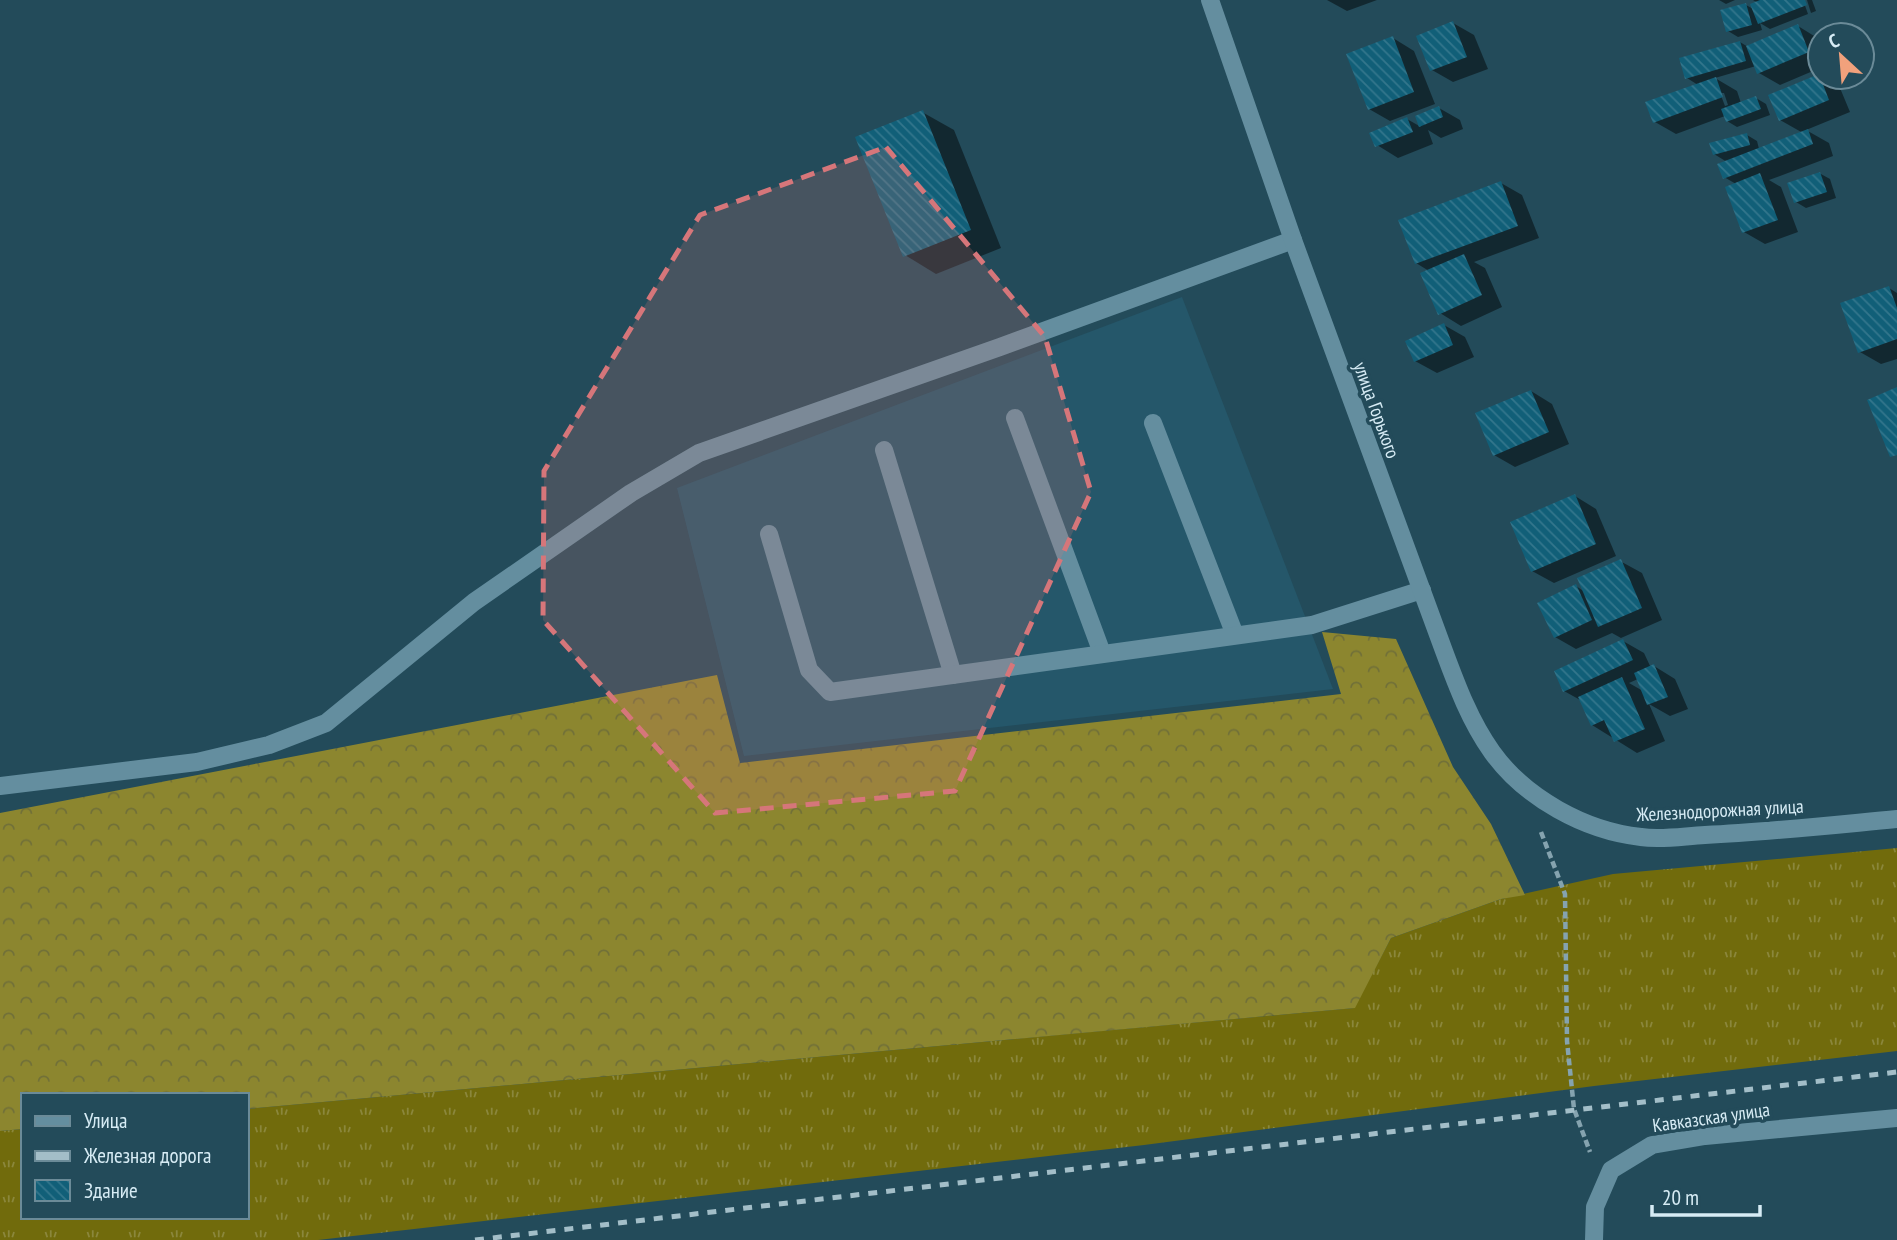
<svg xmlns="http://www.w3.org/2000/svg" width="1897" height="1240" font-family="'PT Sans Narrow',sans-serif">
  <defs>
    <pattern id="grass-tufts" width="24" height="20" patternUnits="userSpaceOnUse" patternTransform="scale(1.75)"><rect width="24" height="20" fill="#716b0c"/><path d="M3 7l-1-3M5 7V3M7 7l1-3M15 17l-1-3M17 17v-4M19 17l1-3" fill="none" stroke="#8b873c"/></pattern>
    <pattern id="forest-crowns" width="20" height="18" patternUnits="userSpaceOnUse" patternTransform="scale(1.75)"><rect width="20" height="18" fill="#8c862f"/><path d="M2 6a3 3 0 1 1 6 0M12 15a3 3 0 1 1 6 0" fill="none" stroke="#717038"/></pattern>
    <pattern id="building-back-hatch" width="6" height="6" patternUnits="userSpaceOnUse" patternTransform="scale(1.75)"><rect width="6" height="6" fill="#115f78"/><path d="M-1 5l2 2M0 0l6 6M5-1l2 2" fill="none" stroke="#33768c"/></pattern>
  </defs>
  <rect width="100%" height="100%" fill="#234b5a"/>
  <path fill="#25576a" d="M1182,297L1333,689L744,756L677,488Z"/>
  <path fill="url(#grass-tufts)" d="M1897,848V1051L1594,1086L1144,1145L318,1240H0V1131L23,1129V1217H247V1109L1354,1008L1391,938L1501,899L1613,874Z"/>
  <path fill="url(#forest-crowns)" d="M1322,632L1396,639L1453,767L1491,824L1525,895L1501,899L1391,938L1355,1008L247,1109V1095H23V1129L0,1131V813L717,675L740,763L1341,694Z"/>
  <g fill="#0007" fill-rule="evenodd">
    <path d="M1327,0H1377L1347,11Z"/>
    <path d="M1719,0H1735L1726,4Z"/>
    <path d="M1753,0H1803L1808,14L1770,29L1760,23L1762,30L1738,37L1728,31L1746,5L1755,10L1758,3Z"/>
    <path d="M1807,0H1812L1816,11L1811,13Z"/>
    <path d="M1453,23L1474,35L1488,69L1453,82L1432,70Z"/>
    <path d="M1798,26L1819,39L1820,68L1780,85L1759,73L1756,66L1715,78L1737,91L1741,103L1756,98L1766,104L1770,115L1737,127L1727,121L1725,116L1676,134L1655,122L1698,85L1687,78L1740,42L1748,47ZM1720,93H1724L1728,105L1725,106Z"/>
    <path d="M1393,38L1414,51L1435,104L1390,121L1369,109Z"/>
    <path d="M1819,76L1840,88L1850,112L1806,130L1829,143L1833,156L1769,180L1781,187L1798,232L1765,244L1744,232L1736,184L1724,177L1727,162L1714,154L1747,135L1757,141L1759,149L1803,133L1780,120Z"/>
    <path d="M1439,108L1460,120L1463,129L1441,138L1428,130L1433,144L1398,158L1377,145L1407,119L1421,127L1417,117Z"/>
    <path d="M922,112L954,130L1001,248L936,274L905,255Z"/>
    <path d="M1819,173L1830,179L1836,198L1806,208L1796,202Z"/>
    <path d="M1501,183L1522,195L1539,238L1474,262L1485,268L1502,307L1461,326L1440,313L1429,271L1416,263Z"/>
    <path d="M1889,288L1897,293V359L1881,364L1860,352Z"/>
    <path d="M1444,325L1465,337L1474,357L1437,373L1415,361Z"/>
    <path d="M1531,391L1552,404L1569,444L1515,467L1494,455Z"/>
    <path d="M1575,496L1596,509L1616,556L1554,583L1532,571Z"/>
    <path d="M1620,561L1642,573L1662,620L1621,638L1612,633L1576,649L1555,637L1576,586L1585,592Z"/>
    <path d="M1623,641L1644,653L1651,668L1654,666L1675,679L1688,709L1670,716L1649,704L1665,741L1637,753L1592,725L1582,701L1564,691ZM1638,679L1643,691L1629,683Z"/>
  </g>
  <g fill="url(#building-back-hatch)">
    <path d="M1760,0H1805L1807,5L1758,24L1750,4Z"/>
    <path d="M1746,3L1752,25L1726,32L1720,10Z"/>
    <path d="M1453,21L1467,57L1430,71L1416,36Z"/>
    <path d="M1798,24L1809,52L1757,74L1746,46Z"/>
    <path d="M1393,36L1414,92L1368,110L1346,54Z"/>
    <path d="M1740,41L1746,61L1685,79L1679,58Z"/>
    <path d="M1819,74L1829,100L1779,121L1768,95Z"/>
    <path d="M1716,77L1723,97L1653,123L1645,102Z"/>
    <path d="M1756,96L1761,109L1726,122L1721,109Z"/>
    <path d="M1439,106L1443,117L1419,127L1415,116Z"/>
    <path d="M923,110L971,230L903,257L855,137Z"/>
    <path d="M1407,117L1413,132L1375,147L1369,133Z"/>
    <path d="M1808,129L1813,144L1723,179L1717,164Z"/>
    <path d="M1747,133L1750,145L1713,155L1709,143Z"/>
    <path d="M1820,172L1827,192L1794,203L1787,183Z"/>
    <path d="M1760,173L1778,220L1742,233L1725,187Z"/>
    <path d="M1501,181L1518,226L1415,264L1398,220Z"/>
    <path d="M1464,254L1482,295L1438,315L1420,273Z"/>
    <path d="M1889,286L1897,308V339L1858,353L1840,303Z"/>
    <path d="M1444,323L1453,345L1414,362L1405,341Z"/>
    <path d="M1897,387V455L1890,457L1867,400Z"/>
    <path d="M1531,390L1549,432L1493,456L1475,413Z"/>
    <path d="M1575,494L1596,544L1531,572L1510,522Z"/>
    <path d="M1621,559L1642,608L1598,627L1577,578Z"/>
    <path d="M1576,584L1592,620L1554,638L1537,603Z"/>
    <path d="M1623,639L1633,660L1563,692L1554,671Z"/>
    <path d="M1654,664L1668,697L1647,705L1634,673Z"/>
    <path d="M1622,677L1645,729L1614,742L1604,720L1591,726L1578,697Z"/>
  </g>
  <g fill="none" stroke-linecap="round" stroke-linejoin="round">
    <path stroke="#85a3af" stroke-width="4.5" stroke-dasharray="7 3.5" stroke-linecap="butt" d="M1541,832L1565,894L1567,1041L1574,1109L1590,1152"/>
    <g stroke="#648e9f" stroke-width="18">
      <path d="M1015,418L1102,653"/>
      <path d="M1153,423L1235,635"/>
      <path d="M884,450L953,675"/>
      <path d="M769,534L809,670L830,692L1312,625L1422,590"/>
      <path d="M0,786L197,762L269,745L326,723L474,602L631,493L699,453L1000,347L1293,240"/>
    </g>
    <path stroke="#648e9f" stroke-width="18" d="M1594,1240L1595,1207L1611,1170L1652,1145L1705,1136L1897,1118"/>
    <path stroke="#648e9f" stroke-width="18" d="M1210,0L1293,240L1444,651C1457,686 1470,721 1492,752C1525,798 1585,831 1641,837C1662,840 1684,836 1705,835C1769,832 1833,825 1897,819"/>
    <path stroke="#a3bec8" stroke-width="5" stroke-dasharray="9 9" stroke-linecap="butt" d="M475,1240L1897,1072"/>
  </g>
  <path fill="#d6767a" fill-opacity="0.2" stroke="#d6767a" stroke-width="5" stroke-dasharray="14 9" stroke-linejoin="round" d="M886,147L1045,337L1091,492L955,791L715,813L543,620L544,471L700,215Z"/>
  <g text-anchor="middle" dominant-baseline="central" stroke-width="7" stroke-linejoin="round" paint-order="stroke">
    <g font-size="19" fill="#d7ecf5" stroke="#234b5a">
      <text transform="translate(1377 410) rotate(70)">улица Горького</text>
      <text transform="translate(1720 810) rotate(-3)">Железнодорожная улица</text>
      <text transform="translate(1711 1117) rotate(-8)">Кавказская улица</text>
    </g>
  </g>
  <rect x="21" y="1093" width="228" height="126" fill="#234b5a" stroke="#6b8b98" stroke-width="2"/>
  <rect x="35" y="1116" width="35" height="10" fill="#648e9f" stroke="#6b8b98" stroke-width="2"/>
  <text x="84" y="1128" font-size="21" fill="#d7ecf5">Улица</text>
  <rect x="35" y="1151" width="35" height="10" fill="#a3bec8" stroke="#6b8b98" stroke-width="2"/>
  <text x="84" y="1163" font-size="21" fill="#d7ecf5">Железная дорога</text>
  <rect x="35" y="1180" width="35" height="21" fill="url(#building-back-hatch)" stroke="#6b8b98" stroke-width="2"/>
  <text x="84" y="1198" font-size="21" fill="#d7ecf5">Здание</text>
  <g transform="translate(1841 56) rotate(334)"><circle r="33" fill="#234b5a" stroke="#6b8b98" stroke-width="2"/>
  <path d="M0-5L12 26L0 18L-12 26Z" fill="#f1a17c"/>
  <text y="-10" font-size="19" font-weight="bold" text-anchor="middle" fill="#d7ecf5">С</text>
  </g>
  <path d="M1652 1205v10h108v-10" fill="none" stroke="#d7ecf5" stroke-width="3.5"/>
  <text x="1662" y="1205" font-size="21" fill="#d7ecf5" stroke="#234b5a" stroke-width="5" paint-order="stroke">20 m</text>
</svg>
